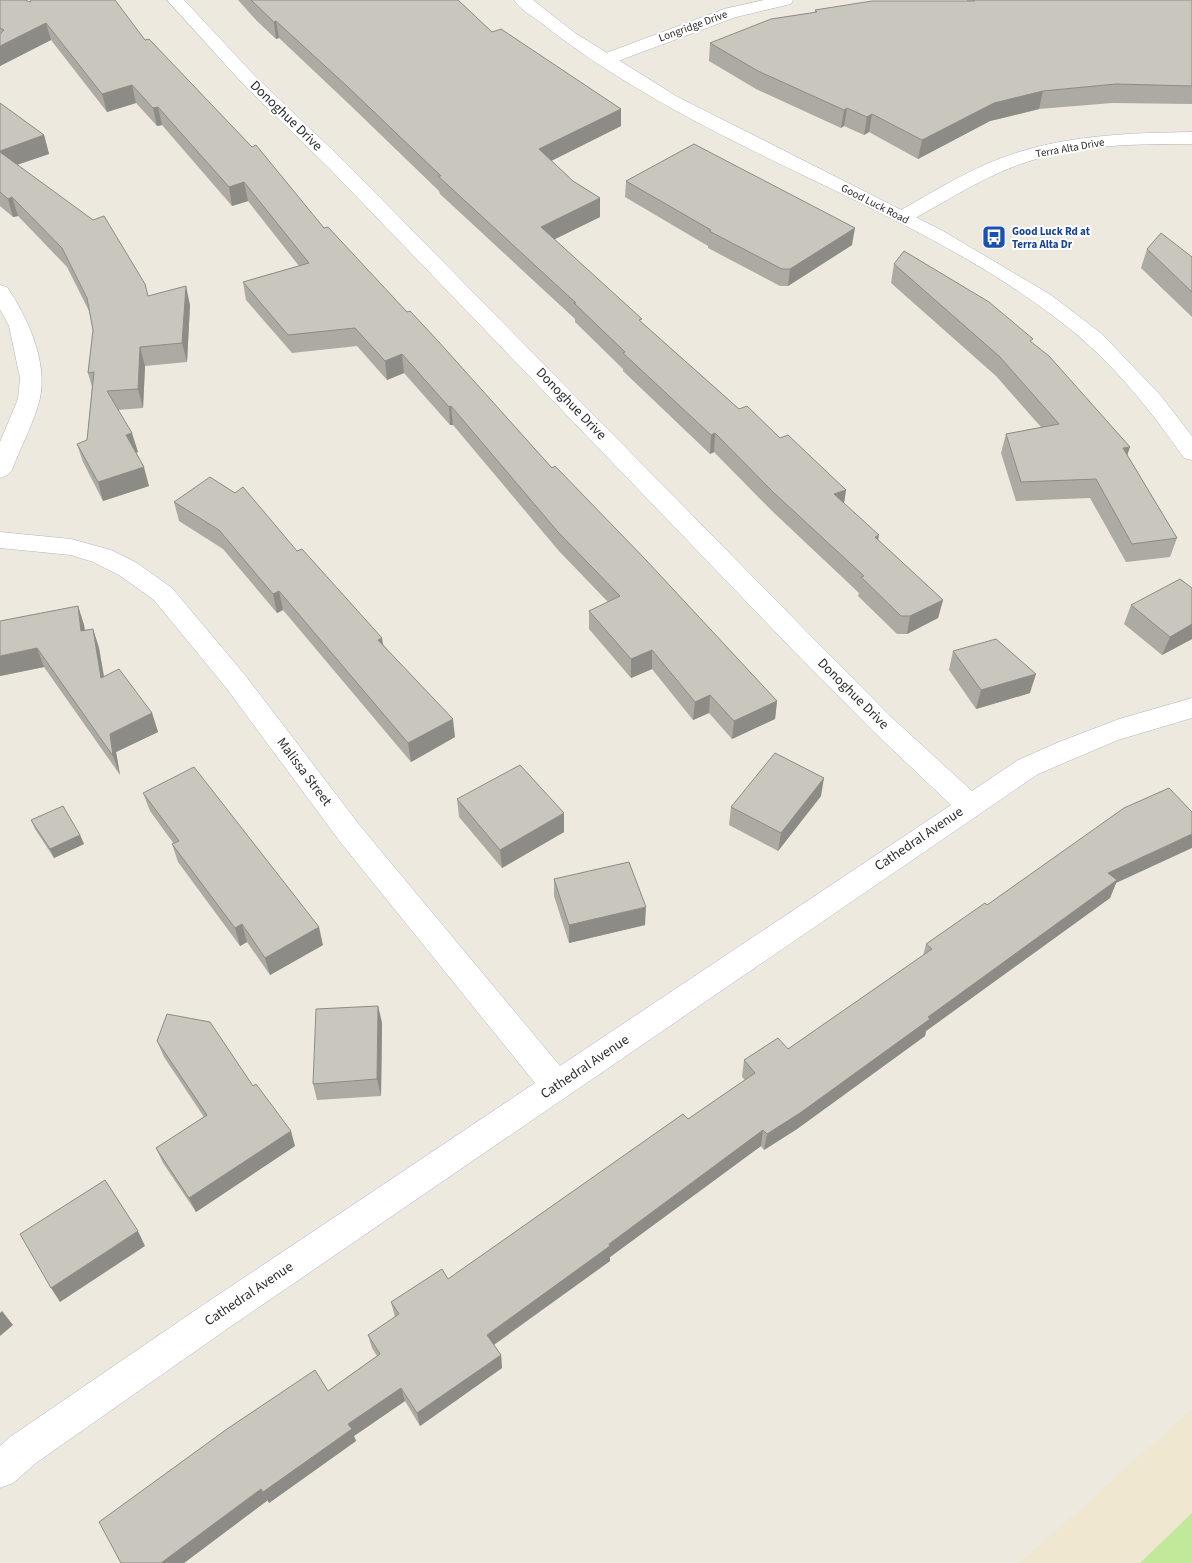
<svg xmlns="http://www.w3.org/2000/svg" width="1192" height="1563" font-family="'Source Sans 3',sans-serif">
  <rect width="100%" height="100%" fill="#eee9df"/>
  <path fill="#efe7cf" d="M1192,1409V1563H1020Z"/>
  <path fill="#c0ea99" d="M1192,1513V1563H1140Z"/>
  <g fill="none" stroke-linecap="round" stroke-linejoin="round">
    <g stroke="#b2b4bf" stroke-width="1">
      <g id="minor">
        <path d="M167,0H184L255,76L344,161L807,632L890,716L972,791L1018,760L1059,742L1119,719L1192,698V718L1118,740L1038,774L227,1329L36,1463L13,1483L0,1488V1446L10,1437L203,1305L535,1083L341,843L227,689L154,600L119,575L93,562L71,555L0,548V532L71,539L111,550L137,563L172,588L245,675L361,827L560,1066L951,805L872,730L789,646L330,169L243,84Z"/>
        <path d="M764,0H793L791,4L736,17L610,64H598L595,60L598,56L724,9Z"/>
        <path d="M1192,132V144C1139,144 1084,144 1033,160C989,173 950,199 910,221H896L893,217L896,213C931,193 966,171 1004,157C1064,135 1129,133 1192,132Z"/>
        <path d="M0,285L7,287C27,316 48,362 40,398C35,421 20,448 12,470L8,475L0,478V442L18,399L20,378L9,326L0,309Z"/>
      </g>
    </g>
    <g stroke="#b2b4bf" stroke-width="1">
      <path id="secondary" d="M514,0H533L575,33L676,96L943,231L1051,295L1102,334L1161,396L1192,436V460L1184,458C1151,411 1115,365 1070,329C943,227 783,175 645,93C608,71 572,48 539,21C530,15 520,9 514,0Z"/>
    </g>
    <use href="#minor" fill="#fff" fill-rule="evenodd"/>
    <use href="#secondary" fill="#fff" fill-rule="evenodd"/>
  </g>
  <g fill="#adaaa3">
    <path d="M0,0L30,2L145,40L324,228L407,312L552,468L777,701L775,719L732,739L709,713L693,720L652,669L631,678L589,629V611L608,602L558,550L453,425H450L404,373L387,380L357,346L292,353L246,300L243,282L299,266L248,201L232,206L162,125L157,126L136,103L107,112L51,40L0,66Z"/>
    <path d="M238,0H458L492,32L621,109V126L551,161L573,181L600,198V217L554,239L642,323L739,409L780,438L846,490L844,503L878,540L943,600L938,618L907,634H897L858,596L859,593L771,510L714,452L710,454L623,371V369L575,322V319L440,194L439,191L351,106L279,38L276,39L257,21Z"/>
    <path d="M967,0H1192V104L1112,103L1039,109L990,121L918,159L869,132L864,135L844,126L841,128L756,89L709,61L710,43L815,12V10L967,1Z"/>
    <path d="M0,103L44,135L49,154L17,165L148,296L190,305L187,362L145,366L143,408L118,410L138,452L136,453L149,486L103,501L83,462L77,444L87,440L92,387L88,373L93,330L89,311L67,267L18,216L13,217L0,206Z"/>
    <path d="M626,181L852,245L788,286H780L708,248V246L625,197Z"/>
    <path d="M1147,249L1192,257V317L1141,268Z"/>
    <path d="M894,264L1032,343L1127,455L1177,538L1170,557L1126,562L1090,498L1016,501L1001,453L1006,434L1041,427L996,376L891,283Z"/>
    <path d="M174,502L297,551L383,644L455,737L411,762L283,610L277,613L223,549L179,521Z"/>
    <path d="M1192,588V639L1162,655L1124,624L1131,605Z"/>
    <path d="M78,606L84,625L85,630L93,629L99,648L104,676L152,713L158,732L116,752L120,775L44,667L0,676Z"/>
    <path d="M953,651L1030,693L976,709L949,670Z"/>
    <path d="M143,793L323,945L270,975L247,942L240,946L178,862L172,844H174L150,811Z"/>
    <path d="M821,796L778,851L729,825L731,807Z"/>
    <path d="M457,799L564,832L502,868L459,817Z"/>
    <path d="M31,820L80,835L84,844L54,858L35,829Z"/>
    <path d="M554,879L645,925L569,943L554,896Z"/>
    <path d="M1116,883L1110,898L926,1031L925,1036L797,1129L764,1150L761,1146L610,1257V1261L494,1345L501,1355L502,1368L420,1426L405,1401L354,1436L356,1441L269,1503L268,1500L184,1563H121L328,1391L377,1356L372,1348L368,1335L395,1317L391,1302L448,1279L688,1119L745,1080L742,1077L744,1060L788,1049L923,956L926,944L987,905Z"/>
    <path d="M378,1006L382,1023L381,1096L317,1100L313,1084Z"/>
    <path d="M157,1041L253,1086L295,1146L196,1212L163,1163L156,1148L204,1117L164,1057Z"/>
  </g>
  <g fill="#8d8b85">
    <path d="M276,21L279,38L276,39L274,22Z"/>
    <path d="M46,23L51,40L0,66V46Z"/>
    <path d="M132,85L136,103L107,112L102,94Z"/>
    <path d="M1043,91L1039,109L990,121L918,159L922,140L994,103Z"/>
    <path d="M158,107L162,125L157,126L153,108Z"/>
    <path d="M847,108L844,126L841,128L844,110Z"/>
    <path d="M621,109V126L539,167V149Z"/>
    <path d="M872,114L869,132L864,135L867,117Z"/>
    <path d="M44,135L49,154L4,169L0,156V151Z"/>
    <path d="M244,182L248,201L232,206L229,187Z"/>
    <path d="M12,197L18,216L13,217L8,199Z"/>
    <path d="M600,198V217L541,246V227Z"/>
    <path d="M855,228L852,245L788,286L790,269Z"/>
    <path d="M186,286L190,305L187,362L182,343Z"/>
    <path d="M140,347L145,366L143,408L138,389Z"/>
    <path d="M402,354L404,373L387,380L385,361Z"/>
    <path d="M451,406L453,425H450L449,407Z"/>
    <path d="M132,433L138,452L131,454L126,435Z"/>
    <path d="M715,433L714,452L710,454L711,435Z"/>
    <path d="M1130,447L1124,465L1123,448Z"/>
    <path d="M144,467L149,486L103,501L98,482Z"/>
    <path d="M846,490L843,509L834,494Z"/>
    <path d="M879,535L876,553L875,537Z"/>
    <path d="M279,591L283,610L277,613L273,594Z"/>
    <path d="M943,600L938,618L907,634L910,616Z"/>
    <path d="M78,606L84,625L87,650L81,631Z"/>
    <path d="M1192,624V639L1162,655L1170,637Z"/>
    <path d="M93,629L99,648L107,696L101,678Z"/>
    <path d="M382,638L385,657L378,640Z"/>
    <path d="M37,648L44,667L0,676V656Z"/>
    <path d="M652,650V669L631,678V659Z"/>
    <path d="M1036,674L1030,693L976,709L981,690Z"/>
    <path d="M710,695L709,713L693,720L695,702Z"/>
    <path d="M777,701L775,719L732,739L734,721Z"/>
    <path d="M152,713L158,732L116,752L120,775L113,756L110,734Z"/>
    <path d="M453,719L455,737L411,762L408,743Z"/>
    <path d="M824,778L821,796L778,851L781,833Z"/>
    <path d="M564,813V832L502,868L500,850Z"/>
    <path d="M1192,834V848L1116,883L1110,898L926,1031L925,1036L797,1129L764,1150L767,1134L928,1017L1108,873Z"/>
    <path d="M80,835L84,844L54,858L50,849Z"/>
    <path d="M646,907L645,925L569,943V925Z"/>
    <path d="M242,924L247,942L240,946L235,928Z"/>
    <path d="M319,927L323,945L270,975L265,958Z"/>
    <path d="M378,1006L382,1023L381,1096L377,1079Z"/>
    <path d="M763,1130L761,1146L610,1257V1261L489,1348L487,1335Z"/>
    <path d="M291,1131L295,1146L196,1212L189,1198Z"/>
    <path d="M138,1231L145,1246L60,1302L51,1288Z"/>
    <path d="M2,1311L13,1325L0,1336V1313Z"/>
    <path d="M501,1355L502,1368L420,1426L417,1413Z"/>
    <path d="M401,1388L405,1401L354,1436L356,1441L269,1503L263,1492L348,1424Z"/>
    <path d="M261,1489L268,1500L184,1563H161Z"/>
  </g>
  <g fill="#c9c6be" stroke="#8d8b85">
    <path d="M0,0H25L30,2L31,0H115L145,40L149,39L252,147L256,145L324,228L328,227L407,312L410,311L438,341L552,468L555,466L646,560L777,701L734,721L710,695L695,702L652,650L631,659L589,611L620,596L558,532L451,406L449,407L402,354L385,361L355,328L288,335L243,282L309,263L244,182L229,187L158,107L153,108L132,85L102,94L46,23L0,46V34L4,30L0,28Z"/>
    <path d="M251,0H458L492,32L501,29L621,109L539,149L573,181L600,198L541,227L642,319L639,320L739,409L747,406L780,438L788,435L846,490L834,494L879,535L875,537L943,600L910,616H901L861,577L864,576L773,492L715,433L711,435L623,353L625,352L574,303H576L438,176H441L349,88L276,21L274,22Z"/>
    <path d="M974,0H1192V86L1116,84L1043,91L994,103L922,140L872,114L867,117L847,108L844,110L758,71L710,43L771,19L817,12L815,10L872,1H975Z"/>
    <path d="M0,103L44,135L0,151Z"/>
    <path d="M694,144L855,228L790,269H782L709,231L711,230L626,181Z"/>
    <path d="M0,152L93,220L104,216L145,284L148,296L186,286L182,343L140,347L138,389L107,391L132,433L126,435L144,467L98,482L77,444L87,440L94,372L88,373L93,330L87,298L62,248L12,197L8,199L0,192Z"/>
    <path d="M1161,233L1192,257V292L1147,249Z"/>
    <path d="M904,251L989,302L1033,339L1030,341L1049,356L1130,447L1123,448L1177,538L1132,544L1096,479L1021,482L1006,434L1059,424L1000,357L894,264Z"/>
    <path d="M210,477L235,493L243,487L297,551L302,549L382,638L378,640L453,719L408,743L279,591L273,594L219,530L174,502Z"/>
    <path d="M1180,579L1192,588V624L1170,637L1131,605Z"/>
    <path d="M78,606L81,631L93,629L101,678L119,669L152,713L110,734L113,756L37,648L0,656V621Z"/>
    <path d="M996,639L1036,674L981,690L953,651Z"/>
    <path d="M775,753L824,778L781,833L731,807Z"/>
    <path d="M520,765L564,813L500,850L457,799Z"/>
    <path d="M194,767L319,927L265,958L242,924L235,928L172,844L179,841L143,793Z"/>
    <path d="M1169,788L1192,812V834L1108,873L1117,880L928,1017L930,1019L800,1113L767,1134L763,1130L609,1244L610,1246L487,1335L501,1355L417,1413L401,1388L348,1424L352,1429L263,1492L261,1489L161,1563H121L99,1522L227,1429L315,1370L328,1391L380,1354L368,1335L399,1314L391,1302L442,1269L448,1279L683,1114L688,1119L755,1073L744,1060L778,1038L788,1049L932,949L926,944L985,903L987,905L1124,808Z"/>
    <path d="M63,806L80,835L50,849L31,820Z"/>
    <path d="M629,862L646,907L569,925L554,879Z"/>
    <path d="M378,1006L377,1079L313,1084L316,1009Z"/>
    <path d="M167,1014L210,1022L253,1086L256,1084L291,1131L189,1198L156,1148L207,1115L157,1041Z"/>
    <path d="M105,1180L138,1231L51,1288L20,1234Z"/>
  </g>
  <defs>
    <g id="bus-square" transform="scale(1.25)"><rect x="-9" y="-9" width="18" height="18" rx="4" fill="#1a4fb4" stroke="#fff"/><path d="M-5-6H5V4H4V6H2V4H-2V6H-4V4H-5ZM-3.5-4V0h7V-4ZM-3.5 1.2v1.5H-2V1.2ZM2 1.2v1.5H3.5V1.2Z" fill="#fff"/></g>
  </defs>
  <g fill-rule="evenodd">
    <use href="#bus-square" x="994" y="237"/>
  </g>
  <g text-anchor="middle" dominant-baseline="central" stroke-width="4" stroke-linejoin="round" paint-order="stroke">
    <g font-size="11" fill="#2c2c2c" stroke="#fff">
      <text transform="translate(693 26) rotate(-20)">Longridge Drive</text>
      <text transform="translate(1070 148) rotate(-10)">Terra Alta Drive</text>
      <text transform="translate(875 204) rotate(27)">Good Luck Road</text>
    </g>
    <g font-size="11" font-weight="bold" fill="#164399" stroke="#fff" text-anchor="start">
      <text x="1012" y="231">Good Luck Rd at<tspan x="1012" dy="13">Terra Alta Dr</tspan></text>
    </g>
    <g font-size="14" fill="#2c2c2c" stroke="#fff">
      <text transform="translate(286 116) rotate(44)">Donoghue Drive</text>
      <text transform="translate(571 404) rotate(46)">Donoghue Drive</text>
      <text transform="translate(853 694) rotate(45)">Donoghue Drive</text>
      <text transform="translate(304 772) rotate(53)">Malissa Street</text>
      <text transform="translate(919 839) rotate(-34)">Cathedral Avenue</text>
      <text transform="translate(585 1067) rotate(-34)">Cathedral Avenue</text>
      <text transform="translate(249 1294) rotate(-34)">Cathedral Avenue</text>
    </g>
  </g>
</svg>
